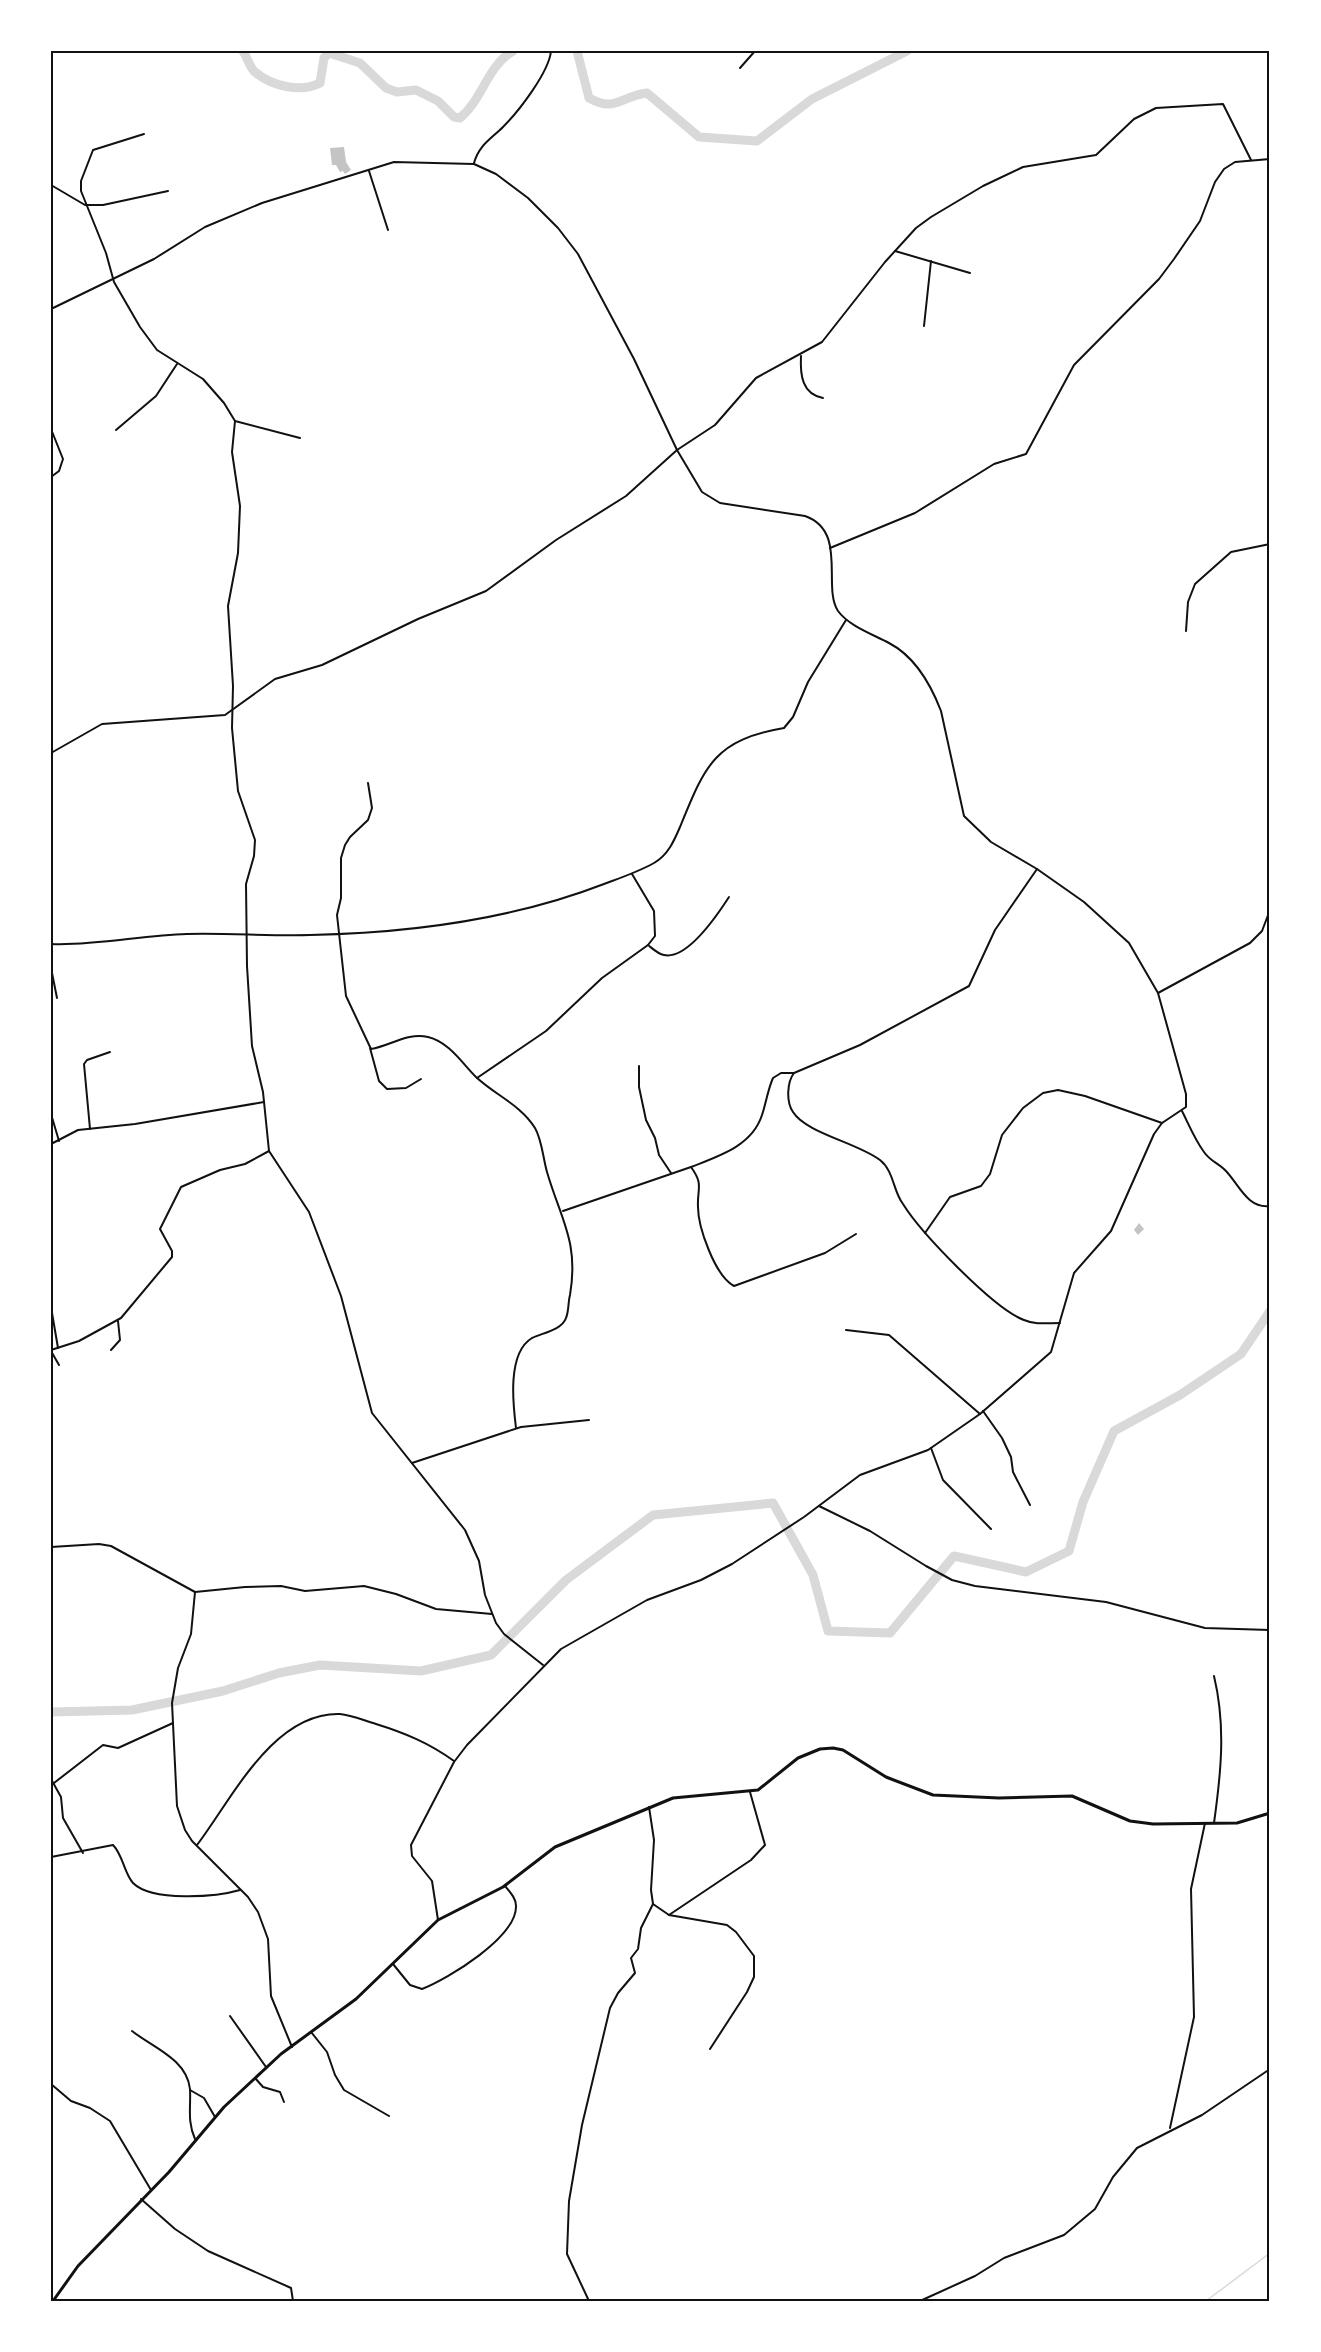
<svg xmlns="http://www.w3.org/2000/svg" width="1321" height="2352" font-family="'Crimson Pro',serif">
  <rect width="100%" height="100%" fill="#fff"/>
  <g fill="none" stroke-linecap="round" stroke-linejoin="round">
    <path stroke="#d9d9d9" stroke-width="1.5" d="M1206,2301L1270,2253"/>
    <g stroke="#d9d9d9" stroke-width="9">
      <path d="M243,51C247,57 250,68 255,72C271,86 301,93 320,83L324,58L329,53L360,63L386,88L397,92L416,90L438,101L454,117L460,118C483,99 487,66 513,51"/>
      <path d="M577,51L589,98C616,113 621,96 647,93L699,137L757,141L812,99L907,51"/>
      <path d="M51,1712L132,1710L223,1691L279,1673L320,1665L421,1671L491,1655L566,1580L653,1515L773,1503L813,1575L828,1631L890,1633L954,1556L1026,1572L1069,1551L1083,1502L1114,1431L1180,1395L1241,1354L1270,1311"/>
    </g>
  </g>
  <g fill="#c4c4c4">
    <path d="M344,147L346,162L351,170L345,174L343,171L340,172L336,165H332L330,148Z"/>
    <path d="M1139,1223L1144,1229L1138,1235L1134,1230Z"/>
  </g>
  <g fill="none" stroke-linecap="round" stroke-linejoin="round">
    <g stroke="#111" stroke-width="2">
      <path d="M740,68L755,51"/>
      <path d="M144,134L93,150L81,181V191L106,253L114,282L140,327L157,350L203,379L224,403L235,421L232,452L240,506L238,553L228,606L233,686L232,728L238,791L255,840L254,856L246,884L247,966L252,1046L263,1092L269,1151L309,1212L341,1296L372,1413L465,1530L479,1561L485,1595L496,1623L504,1634L543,1665"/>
      <path d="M474,163C479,145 491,139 503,127C519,111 549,72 551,51"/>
      <path d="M369,171L388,230"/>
      <path d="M51,185L85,205H103L168,191"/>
      <path d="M895,251L970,273"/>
      <path d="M51,309L154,259L205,227L262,203L394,162L474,164L496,174L528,198L558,228L578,254L634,359L677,450L702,492L720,503L805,516C848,531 822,587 838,611C849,626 872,634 889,643C914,656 931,685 941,711L964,816L991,842L1037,869L1084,902L1129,943L1158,993L1186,1094V1107L1162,1123L1154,1134L1111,1231L1074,1273L1051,1352L980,1414L928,1450L860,1475L804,1517L732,1564L701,1580L647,1600L561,1649L467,1745L454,1762L411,1845L412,1856L432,1881L438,1920"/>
      <path d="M924,326L931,261"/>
      <path d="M801,356C800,375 802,394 823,398"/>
      <path d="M235,421L300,438"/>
      <path d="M51,429L63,459L59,471L51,477"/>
      <path d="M116,430L156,396L177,364"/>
      <path d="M830,548L915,513L994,464L1026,454L1074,365L1159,279L1174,259L1200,221L1215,182L1224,169L1235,162L1270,159"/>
      <path d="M1186,631L1188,602L1195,584L1231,552L1270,544"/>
      <path d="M51,753L102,724L225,715L275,679L322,665L418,619L486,591L556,540L626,496L677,450L715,425L756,378L822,342L885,262L916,228L931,217L983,186L1023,167L1096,155L1134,119L1156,108L1223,104L1251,160"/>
      <path d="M368,783L372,808L368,820L350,837L345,845L341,858V898L337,915L346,996L371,1049C390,1046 408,1032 428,1037C449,1042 462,1063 476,1077C495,1095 521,1105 535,1128C542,1140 543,1158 547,1172C561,1220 579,1242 570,1295C568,1302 569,1311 566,1318C562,1330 542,1333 532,1338C507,1353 513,1404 516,1428"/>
      <path d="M1037,869L995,930L969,986L860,1045L794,1073C787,1082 786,1102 793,1112C806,1133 858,1143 880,1160C894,1171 893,1191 903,1204C921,1233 994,1309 1024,1320C1035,1325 1048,1323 1060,1323"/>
      <path d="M51,944C96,946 142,935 187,934C228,933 269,936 310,935C409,933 511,920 604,884C620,878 638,872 654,863C668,855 674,841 680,827C705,766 714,740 784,728L793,717L808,682L846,620"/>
      <path d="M648,945C653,949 658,954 664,955C687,960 718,914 729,897"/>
      <path d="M51,968L57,998"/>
      <path d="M1158,993L1250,943L1262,931L1270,910"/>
      <path d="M370,1048L379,1081L387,1089L406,1088L421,1079"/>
      <path d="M639,1066V1087L646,1120L655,1138L659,1155L671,1173"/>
      <path d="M477,1078L546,1031L602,978L648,945L655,936L654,911L632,874"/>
      <path d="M1182,1111C1189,1125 1195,1140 1204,1152C1210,1161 1218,1163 1225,1170C1239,1184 1247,1209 1270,1206"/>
      <path d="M51,1114L59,1141"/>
      <path d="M90,1129L84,1064L87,1060L110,1052"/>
      <path d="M51,1144L78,1130L135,1124L264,1102"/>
      <path d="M691,1167C719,1156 752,1146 762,1115C766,1103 768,1089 773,1078L781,1073H794"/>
      <path d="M563,1211L691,1167C704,1185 697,1188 698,1207C698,1227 715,1276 734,1286L825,1253L856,1234"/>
      <path d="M925,1233L950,1197L981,1186L990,1174L1002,1135L1023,1108L1043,1093L1058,1090L1085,1096L1162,1123"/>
      <path d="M51,1307L58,1348"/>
      <path d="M846,1330L889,1335L980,1414"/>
      <path d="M51,1350L79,1341L121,1318L172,1257V1251L160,1229L181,1187L220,1170L245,1164L269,1151"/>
      <path d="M111,1350L120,1340L118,1321"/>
      <path d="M51,1351L59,1365"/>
      <path d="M983,1411L1002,1438L1011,1457L1013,1472L1030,1505"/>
      <path d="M931,1448L943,1480L991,1529"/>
      <path d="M412,1463L521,1427L589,1420"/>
      <path d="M819,1506L870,1531L926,1566L952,1580L975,1586L1106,1602L1205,1628L1270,1630"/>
      <path d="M51,1547L99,1544L111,1546L195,1592L245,1587L281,1586L305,1591L364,1586L396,1594L436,1609L492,1614"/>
      <path d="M195,1592L191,1634L178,1668L172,1703L177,1806L185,1830L192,1841L248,1897L258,1912L268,1939L271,1996L292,2047"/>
      <path d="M1214,1676C1226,1726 1221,1773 1214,1823"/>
      <path d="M51,1779L61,1797L63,1818L83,1853"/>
      <path d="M54,1783L103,1745L118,1748L173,1723"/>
      <path d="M649,1807L654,1840L651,1890L653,1904L669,1915L727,1925L736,1932L754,1956V1977L747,1992L710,2049"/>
      <path d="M197,1845C232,1799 273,1712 340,1714C352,1715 365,1721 376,1724C405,1733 429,1743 454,1761"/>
      <path d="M51,1857L113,1845C123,1855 124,1873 133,1883C152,1902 216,1897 240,1890"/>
      <path d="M669,1915L751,1860L765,1845L750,1792"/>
      <path d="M393,1964L410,1985L422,1989C448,1979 517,1937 516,1906C516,1898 510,1892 505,1886"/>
      <path d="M230,2016L266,2067"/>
      <path d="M132,2031C152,2047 187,2059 190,2089C191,2107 187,2121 195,2139"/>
      <path d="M311,2032L327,2052L335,2075L344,2090L389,2116"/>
      <path d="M255,2078L263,2087L280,2092L284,2102"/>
      <path d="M51,2084L71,2101L90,2108L110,2121L151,2190"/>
      <path d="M190,2090L204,2098L215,2117"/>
      <path d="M1170,2128L1194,2017L1191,1889L1205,1823"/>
      <path d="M141,2199L175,2229L208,2251L291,2288L293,2301"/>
      <path d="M589,2301L567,2254L569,2201L582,2125L610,2008L618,1993L635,1973L631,1958L638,1949L641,1928L653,1904"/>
      <path d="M920,2301L975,2276L1004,2258L1064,2235L1095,2209L1113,2177L1137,2148L1202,2115L1270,2069"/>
    </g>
    <path stroke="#111" stroke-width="3" d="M53,2301L78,2266L169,2172L224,2107L281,2054L356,1999L438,1920L503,1887L555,1847L673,1798L758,1790L798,1758L820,1749L833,1748L843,1750L886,1777L933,1795L999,1798L1072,1796L1130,1821L1153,1824L1237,1823L1270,1813"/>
  </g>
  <rect width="1321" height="2352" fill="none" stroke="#ffffff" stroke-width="105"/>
  <rect x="52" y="52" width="1216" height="2248" fill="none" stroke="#111" stroke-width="2"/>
</svg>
